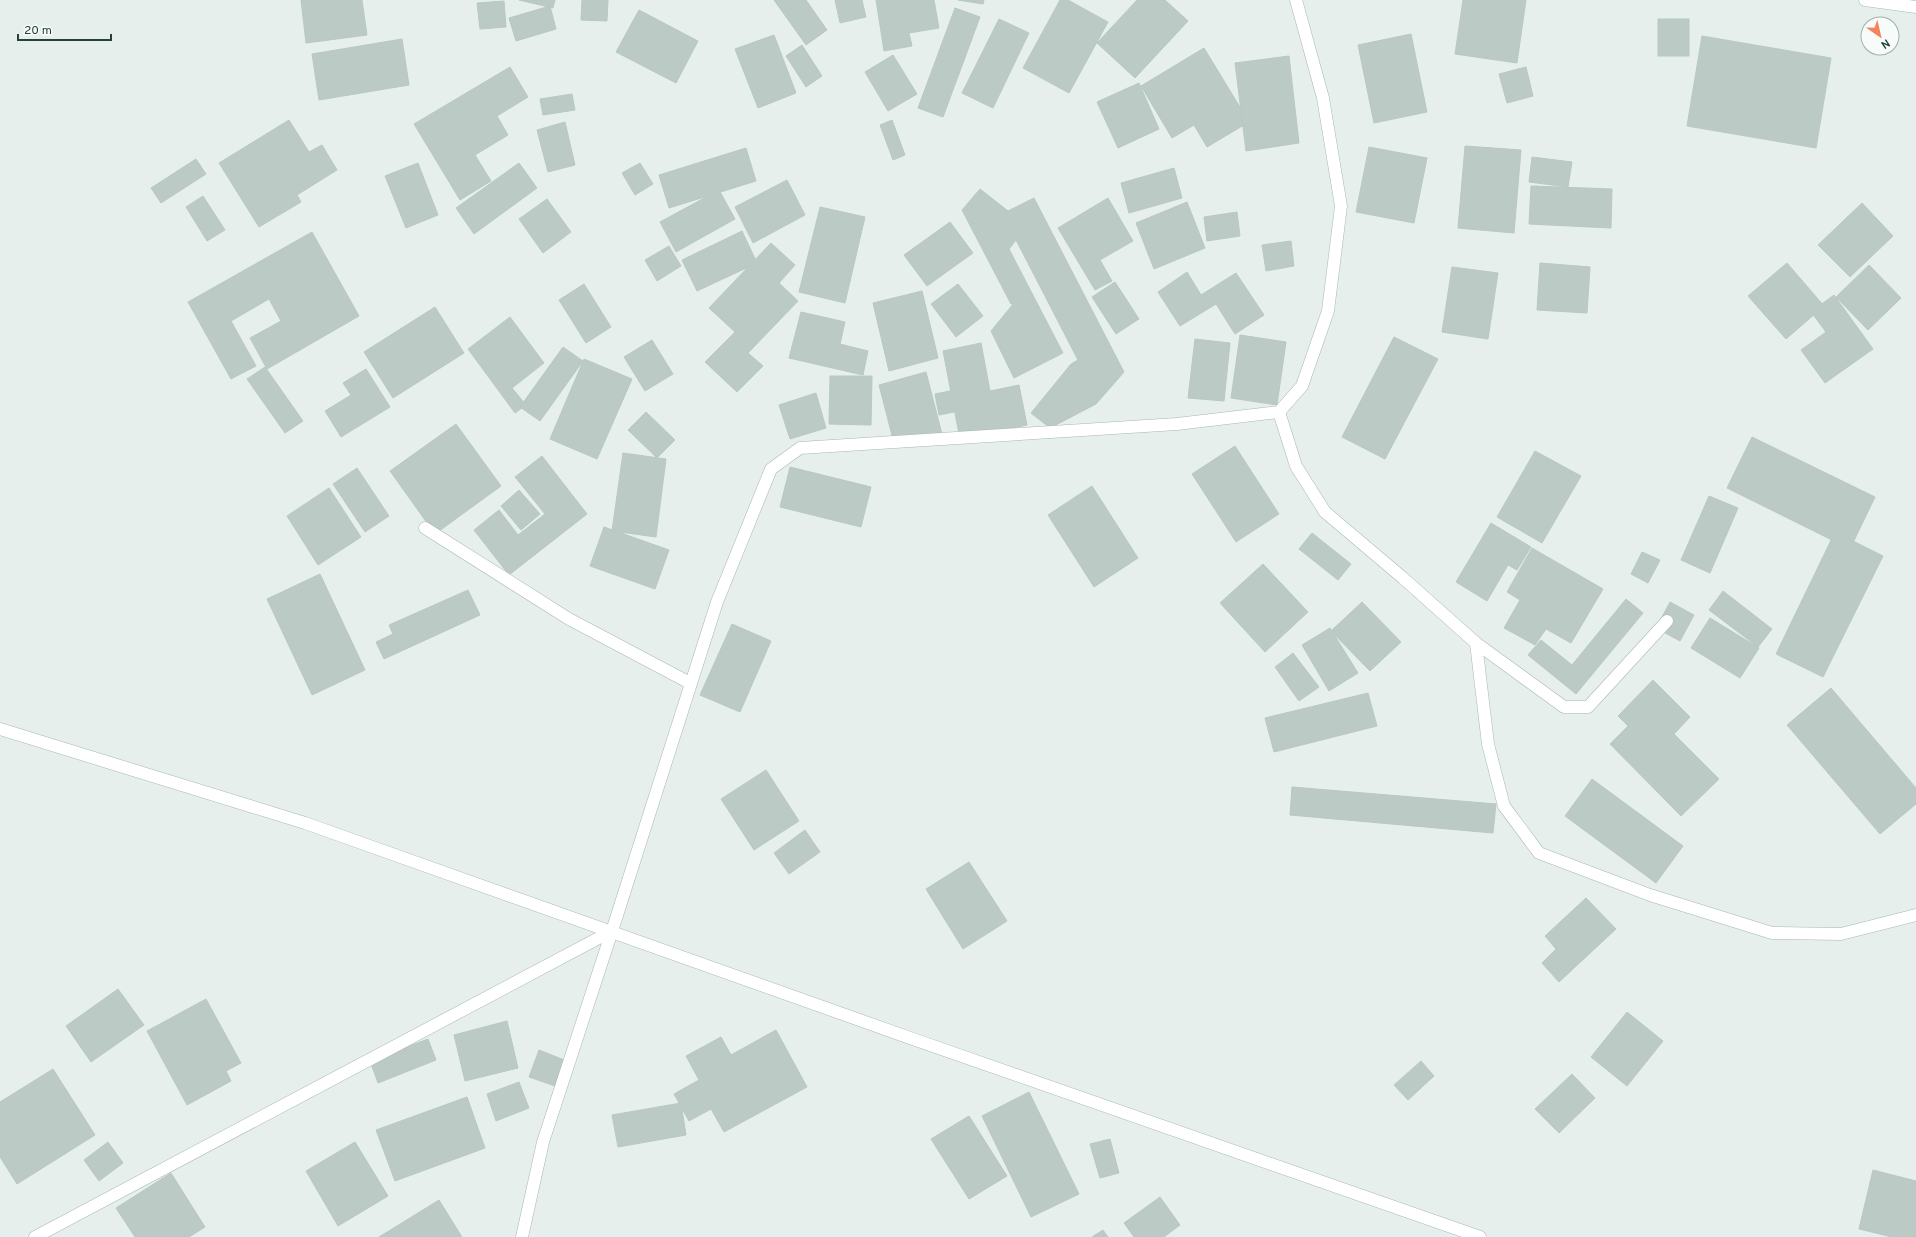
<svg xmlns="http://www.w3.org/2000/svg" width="1916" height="1237" font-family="Overpass,sans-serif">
  <rect width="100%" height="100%" fill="#e6efeb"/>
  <g fill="#bbcac4" stroke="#b8c9c2">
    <path d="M301,0H362L367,35L306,43Z"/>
    <path d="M519,0H555L553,8Z"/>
    <path d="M582,0H608L607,21L581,20Z"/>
    <path d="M774,0H806L827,30L806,45Z"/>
    <path d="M835,0H862L866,17L840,23Z"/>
    <path d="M876,0H934L939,28L909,33L912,46L884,51Z"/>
    <path d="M958,0H984L983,4Z"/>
    <path d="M1060,0H1068L1108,22L1069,93L1023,68Z"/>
    <path d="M1137,0H1165L1188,21L1135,78L1097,43Z"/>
    <path d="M1463,0H1526L1517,63L1455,54Z"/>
    <path d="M504,1L506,27L480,29L477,3Z"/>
    <path d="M550,6L556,29L516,41L509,18Z"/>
    <path d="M955,8L980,17L943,117L918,108Z"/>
    <path d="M639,10L698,41L676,83L616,52Z"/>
    <path d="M999,19L1029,33L993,108L962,93Z"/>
    <rect x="1658" y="19" width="31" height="37"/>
    <path d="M1411,34L1427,112L1374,123L1358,45Z"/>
    <path d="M774,35L796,93L758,108L735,49Z"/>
    <path d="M1702,36L1831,58L1816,148L1687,126Z"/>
    <path d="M402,39L409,85L319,100L312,54Z"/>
    <path d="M802,45L822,76L806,87L786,56Z"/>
    <path d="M1204,48L1249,122L1207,147L1194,125L1172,138L1141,86Z"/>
    <path d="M893,55L917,94L888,111L865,72Z"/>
    <path d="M1289,56L1299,143L1246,151L1235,63Z"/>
    <path d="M510,67L528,97L497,116L508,135L475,155L491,181L460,200L414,124Z"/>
    <path d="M1526,67L1533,96L1507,103L1499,74Z"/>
    <path d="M1139,83L1159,129L1118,148L1097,102Z"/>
    <path d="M572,94L575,110L543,115L540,99Z"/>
    <path d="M289,120L309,152L322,145L337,170L297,195L301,202L259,227L219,163Z"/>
    <path d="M892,120L905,155L893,160L880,125Z"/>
    <path d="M565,122L575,165L548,172L537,130Z"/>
    <path d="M1465,146L1521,150L1514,233L1458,228Z"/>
    <path d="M1369,147L1427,158L1414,223L1356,212Z"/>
    <path d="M746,148L756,181L669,208L659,175Z"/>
    <path d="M1532,157L1572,162L1568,187L1529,182Z"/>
    <path d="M196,159L206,174L161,203L151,188Z"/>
    <path d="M418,163L438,215L406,228L385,176Z"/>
    <path d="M519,163L537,188L474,234L456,208Z"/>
    <path d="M640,163L653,184L635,195L622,173Z"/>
    <path d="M1174,168L1182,198L1129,213L1121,183Z"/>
    <path d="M787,180L805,215L753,243L735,207Z"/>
    <path d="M1531,186L1612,189L1611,228L1529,224Z"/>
    <path d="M980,189L1008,211L1034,198L1124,372L1096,404L1050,428L1031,413L1071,364L1078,360L1016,240L1009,249L1063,353L1014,378L991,331L1014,303L1011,304L962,210Z"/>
    <path d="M719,190L735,219L676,252L660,222Z"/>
    <path d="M203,196L225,230L207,241L186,207Z"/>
    <path d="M1108,198L1133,241L1100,260L1112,281L1095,290L1058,228Z"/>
    <path d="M547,199L571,232L543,253L519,219Z"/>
    <path d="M1187,202L1205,248L1154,269L1136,223Z"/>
    <path d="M1862,203L1893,236L1850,277L1818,245Z"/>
    <path d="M820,207L865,217L845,303L799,292Z"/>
    <path d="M1237,212L1240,236L1207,241L1204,217Z"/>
    <path d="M950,222L973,253L927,286L904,255Z"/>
    <path d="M742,231L757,263L697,291L682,260Z"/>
    <path d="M312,232L359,316L267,369L250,338L281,321L269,299L231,321L256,366L231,379L188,302Z"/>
    <path d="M1291,241L1294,266L1266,271L1262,245Z"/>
    <path d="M771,243L795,265L779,283L798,301L748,353L763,366L737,392L705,362L735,332L709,308Z"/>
    <path d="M669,246L681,266L657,281L645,260Z"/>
    <path d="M1540,263L1590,267L1587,313L1537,310Z"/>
    <path d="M1787,263L1824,306L1786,339L1748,296Z"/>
    <path d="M1869,265L1901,298L1868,330L1836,297Z"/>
    <path d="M1452,267L1498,273L1488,339L1442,332Z"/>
    <path d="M1187,272L1201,295L1236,273L1264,315L1235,334L1216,304L1180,326L1158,292Z"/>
    <path d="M1115,282L1139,319L1116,334L1092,297Z"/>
    <path d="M584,284L611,327L586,343L559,300Z"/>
    <path d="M958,284L983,316L956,337L931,304Z"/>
    <path d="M922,291L938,358L889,371L873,303Z"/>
    <path d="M1834,295L1873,349L1825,383L1801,350L1826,332L1811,312Z"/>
    <path d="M435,307L464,353L393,398L364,352Z"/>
    <path d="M801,312L845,322L840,344L868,351L863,375L789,358Z"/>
    <path d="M510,317L544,363L512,388L526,405L515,413L468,349Z"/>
    <path d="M1240,335L1286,342L1277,405L1231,398Z"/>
    <path d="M1394,337L1438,359L1385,459L1342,437Z"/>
    <path d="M1195,339L1230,343L1224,401L1188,398Z"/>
    <path d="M652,340L673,374L645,391L624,357Z"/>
    <path d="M981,343L990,391L1019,385L1027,425L960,439L943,351Z"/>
    <path d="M563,347L583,361L540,421L520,407Z"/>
    <path d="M584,359L632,379L597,459L550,439Z"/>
    <path d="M265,367L303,421L285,433L247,379Z"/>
    <path d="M366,369L390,407L341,437L325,411L351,395L343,383Z"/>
    <path d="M926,372L942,434L895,447L879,385Z"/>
    <path d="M830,376H872L871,425L829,424Z"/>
    <path d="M950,391L954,412L939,415L935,394Z"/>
    <path d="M816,393L826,428L790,439L779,405Z"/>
    <path d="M646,412L675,440L657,458L628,430Z"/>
    <path d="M456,424L501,486L435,534L390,471Z"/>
    <path d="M1752,437L1875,497L1850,549L1727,488Z"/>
    <path d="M1235,446L1279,514L1236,542L1192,474Z"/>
    <path d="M1535,451L1581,476L1542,543L1497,517Z"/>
    <path d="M623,453L666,459L656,537L612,531Z"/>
    <path d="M542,456L587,514L509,575L474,530L499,510L518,535L545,514L515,477Z"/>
    <path d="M790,467L871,487L861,527L780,507Z"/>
    <path d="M357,468L389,516L365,532L333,484Z"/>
    <path d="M1092,486L1138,558L1094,587L1048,515Z"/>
    <path d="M329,488L361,537L318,565L287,516Z"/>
    <path d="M519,490L540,514L521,530L501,506Z"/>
    <path d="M1709,496L1738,508L1710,573L1681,560Z"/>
    <path d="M1491,523L1531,547L1517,570L1508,565L1487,601L1456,582Z"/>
    <path d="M604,527L669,550L655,589L590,566Z"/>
    <path d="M1835,532L1883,556L1823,677L1776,654Z"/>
    <path d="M1312,533L1351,564L1338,580L1299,549Z"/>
    <path d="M1532,548L1603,589L1571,643L1546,629L1535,645L1504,628L1520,600L1507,592Z"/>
    <path d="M1642,552L1660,560L1648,583L1631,574Z"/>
    <path d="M1263,564L1308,612L1265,652L1220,603Z"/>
    <path d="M320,574L365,670L312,695L267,599Z"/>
    <path d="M468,590L480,615L384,659L376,642L393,634L389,625Z"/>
    <path d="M1723,591L1772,629L1758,647L1709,610Z"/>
    <path d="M1626,599L1643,613L1576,694L1528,655L1541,640L1572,665Z"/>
    <path d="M1362,602L1401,642L1370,671L1331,631Z"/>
    <path d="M1670,602L1694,615L1680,641L1656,628Z"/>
    <path d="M1710,618L1759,648L1740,678L1691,648Z"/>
    <path d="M732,624L771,641L740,712L700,695Z"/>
    <path d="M1330,628L1358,673L1329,691L1302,645Z"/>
    <path d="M1293,653L1319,687L1299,701L1275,667Z"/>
    <path d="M1653,680L1690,717L1674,734L1719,779L1681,816L1610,744L1628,726L1618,716Z"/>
    <path d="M1831,688L1916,788V804L1880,834L1787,725Z"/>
    <path d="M1368,693L1377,726L1274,752L1265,718Z"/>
    <path d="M766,770L799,821L754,850L721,799Z"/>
    <path d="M1592,779L1683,846L1656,883L1565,816Z"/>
    <path d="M1292,787L1496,804L1493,833L1290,815Z"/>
    <path d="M805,830L820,852L789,874L774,853Z"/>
    <path d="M969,862L1007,921L963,949L926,889Z"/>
    <path d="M1586,898L1616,929L1559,982L1542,963L1556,949L1545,936Z"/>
    <path d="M118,989L144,1025L91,1062L66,1026Z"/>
    <path d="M206,999L241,1063L226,1071L231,1081L187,1105L147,1031Z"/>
    <path d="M1627,1012L1663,1041L1627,1086L1591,1057Z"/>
    <path d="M507,1021L518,1068L465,1081L454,1035Z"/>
    <path d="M776,1030L807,1087L724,1132L711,1109L689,1121L674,1094L699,1080L686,1056L721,1037L731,1055Z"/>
    <path d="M428,1039L436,1060L378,1083L370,1061Z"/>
    <path d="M539,1050L564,1060L555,1086L529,1077Z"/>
    <path d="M1421,1061L1434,1076L1408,1100L1394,1085Z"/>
    <path d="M53,1069L95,1135L17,1184L0,1157V1102Z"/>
    <path d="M1572,1074L1595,1098L1559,1133L1535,1109Z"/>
    <path d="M519,1082L529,1108L496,1121L487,1094Z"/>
    <path d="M1029,1092L1079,1194L1031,1217L982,1116Z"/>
    <path d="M467,1097L485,1148L395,1181L376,1130Z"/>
    <path d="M681,1103L686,1135L618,1147L612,1115Z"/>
    <path d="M969,1116L1007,1176L969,1199L931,1139Z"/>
    <path d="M1110,1139L1119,1173L1100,1178L1090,1144Z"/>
    <path d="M108,1142L123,1163L99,1181L84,1160Z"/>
    <path d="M355,1142L388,1196L338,1226L306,1171Z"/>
    <path d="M1873,1170L1916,1181V1237H1892L1859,1229Z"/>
    <path d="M171,1173L205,1227L189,1237H135L116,1208Z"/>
    <path d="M1160,1197L1180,1225L1164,1237H1134L1124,1223Z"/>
    <path d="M439,1200L462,1237H379Z"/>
    <path d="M1103,1230L1108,1237H1092Z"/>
  </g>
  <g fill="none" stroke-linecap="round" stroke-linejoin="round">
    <g stroke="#a8b8b2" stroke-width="13">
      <g id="street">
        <path d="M1279,412L1296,466L1325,512L1403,578L1476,643L1564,707H1588L1667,621"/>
        <path d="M425,528L569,619L690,683"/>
        <path d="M1476,643L1488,744L1504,806L1539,853L1650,895L1772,933L1841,934L1916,915"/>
        <path d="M0,729L305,823L913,1039L1480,1237"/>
        <path d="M35,1237L612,931"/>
        <path d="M522,1237L543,1142L612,931L717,602L771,469L800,448L1177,424L1279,412L1302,386L1328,311L1341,206L1323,98L1296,0"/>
      </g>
    </g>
    <g stroke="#a4bbb3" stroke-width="13">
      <path id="secondary" d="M1865,0L1916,7"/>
    </g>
    <use href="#street" stroke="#fff" stroke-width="12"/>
    <use href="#secondary" stroke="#fff" stroke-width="12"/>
  </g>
  <g transform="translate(1880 36) rotate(146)"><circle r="19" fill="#f7fbf9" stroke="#a3b1ad"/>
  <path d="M0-3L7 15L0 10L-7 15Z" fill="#f4845f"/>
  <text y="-6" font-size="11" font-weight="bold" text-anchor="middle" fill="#24423a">N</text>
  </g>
  <path d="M18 34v6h93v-6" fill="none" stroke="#24423a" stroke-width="2"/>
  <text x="24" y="34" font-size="12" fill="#24423a" stroke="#f7fbf9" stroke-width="3" paint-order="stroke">20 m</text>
</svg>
